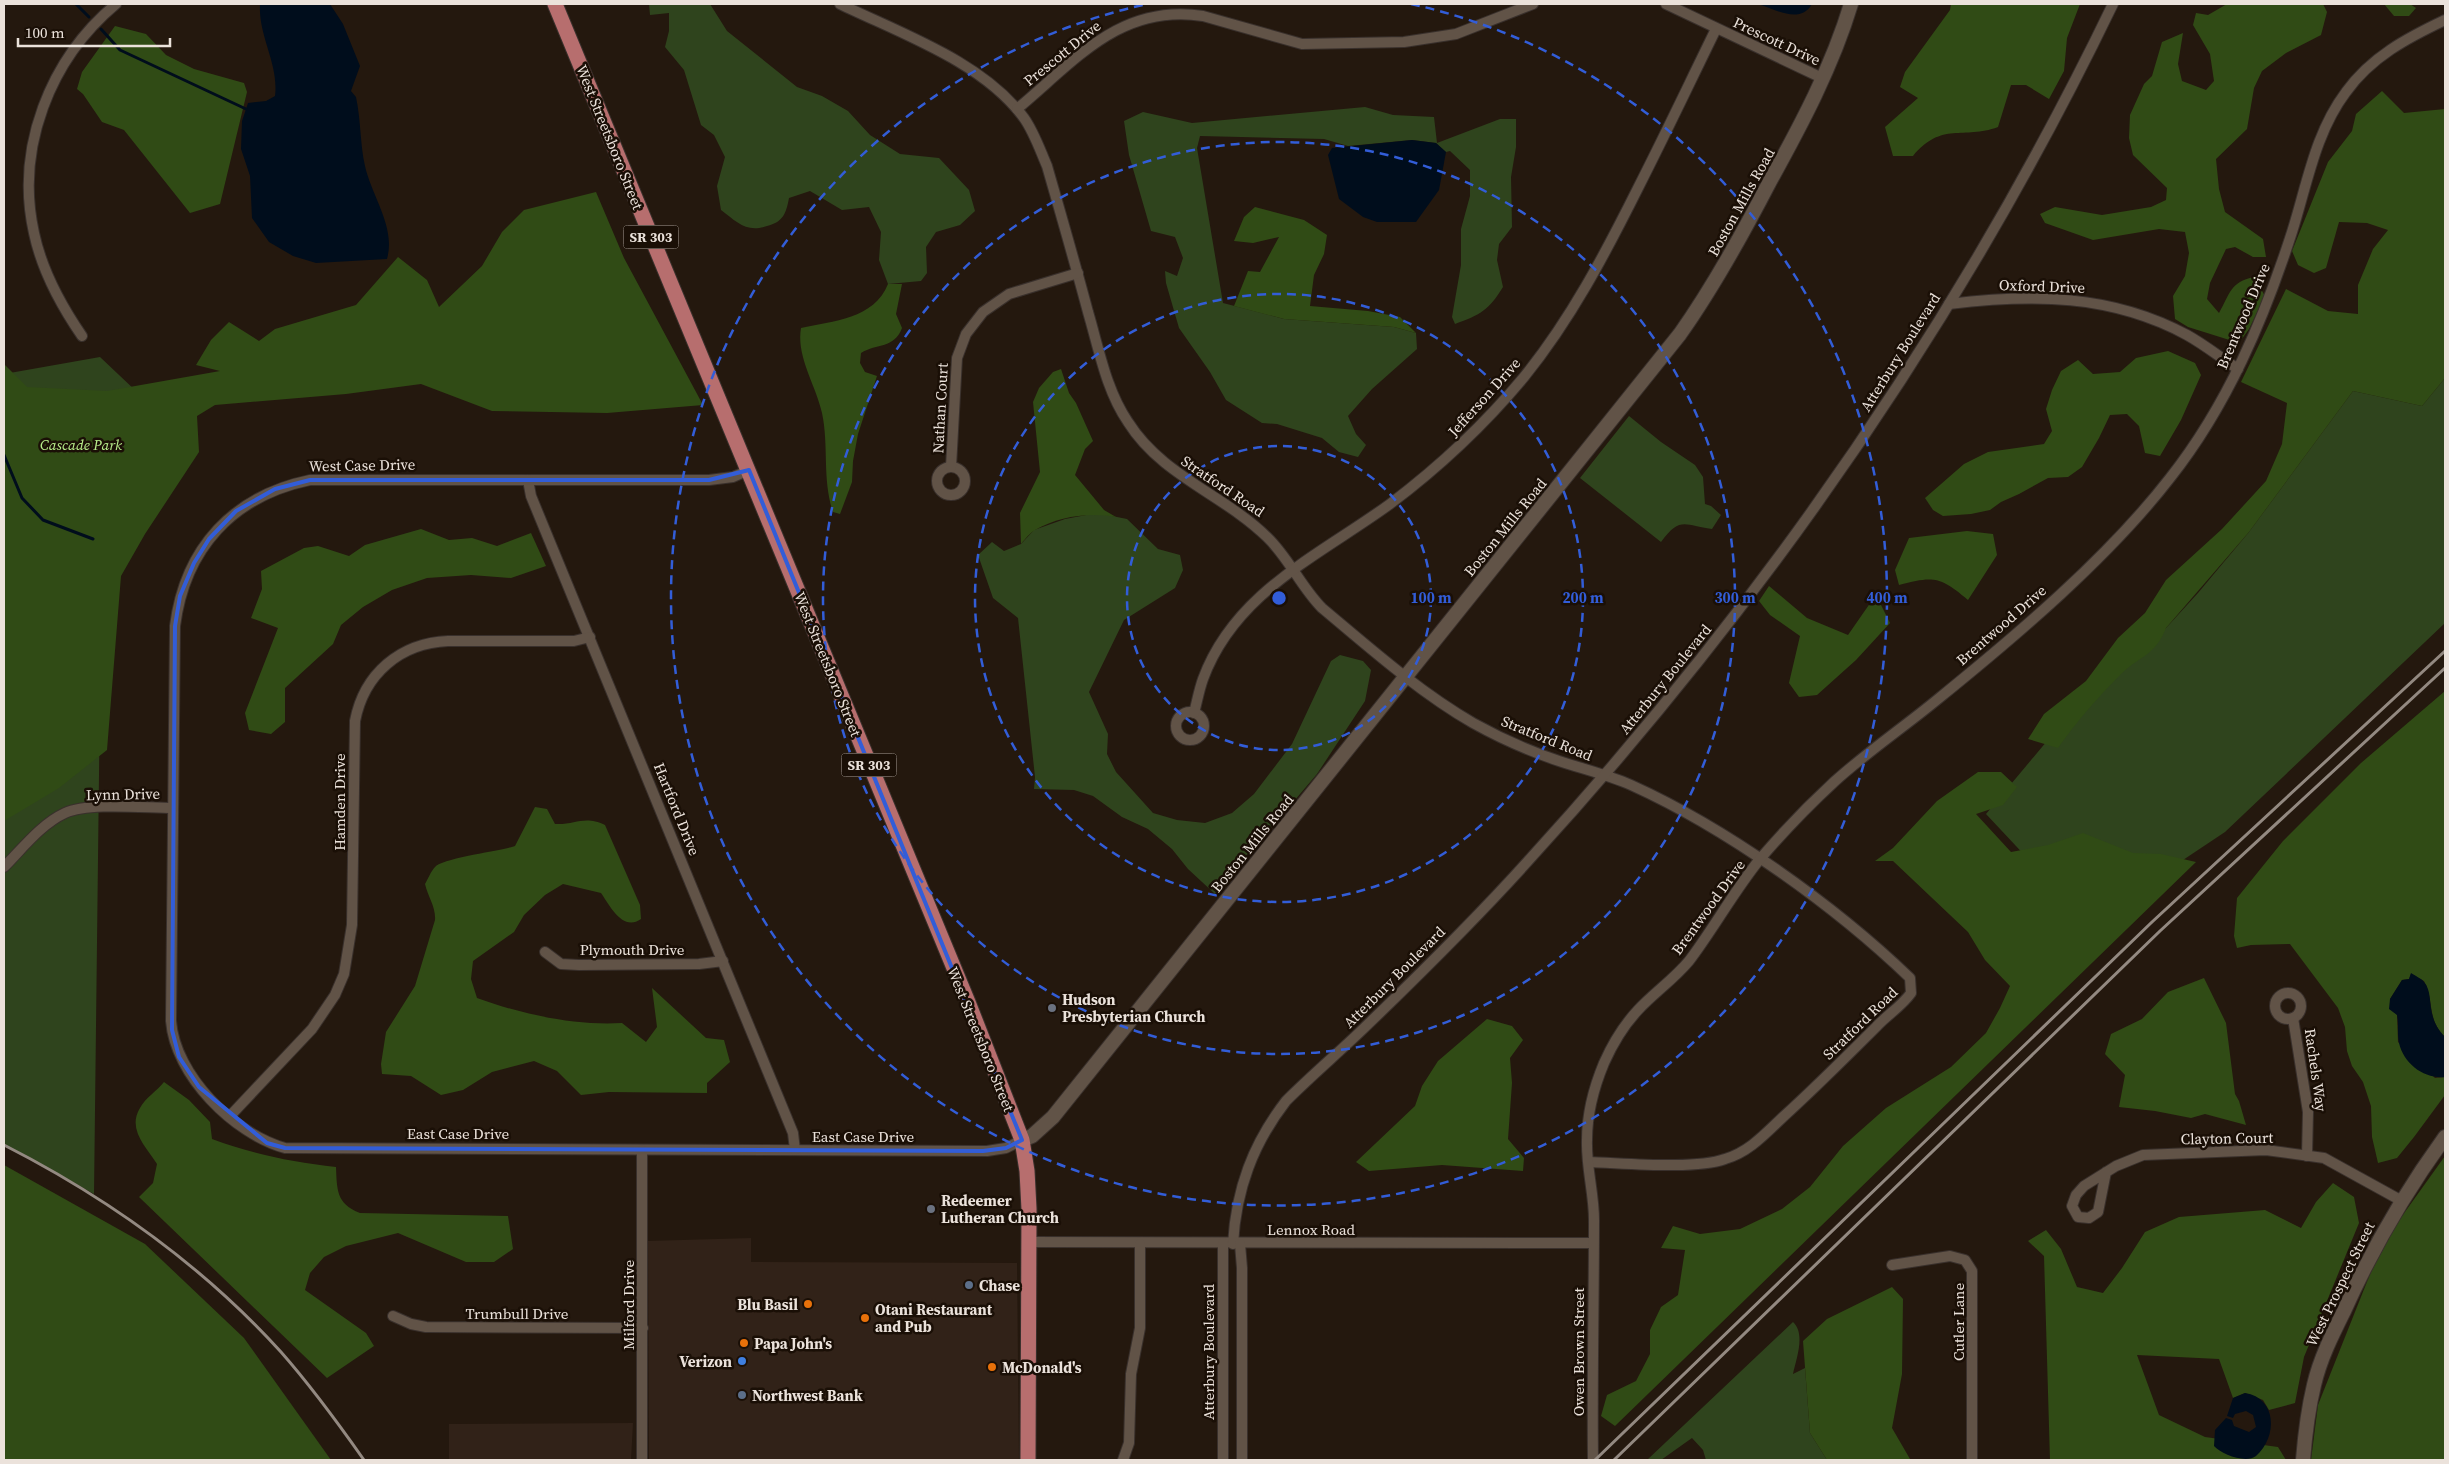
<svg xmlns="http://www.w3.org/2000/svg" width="2449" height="1464" font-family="'Source Serif 4',serif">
  <rect width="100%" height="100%" fill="#24180e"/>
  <g fill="#312218">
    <path d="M751,1238V1262L1017,1263L1019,1460H649L648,1241Z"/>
    <path d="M633,1423L631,1460H449V1424Z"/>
  </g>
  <g fill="#2f441d">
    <path d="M649,4H710L727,31L797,87L822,96L848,111L870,135L900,154L939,158L969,190L975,211L960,225L936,232L926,247L927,273L921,281L888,284L879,260L881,232L869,207L842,210L810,191L789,198C786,214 783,222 767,226C746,233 737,222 721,210L717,186L725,157L714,135L701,125L684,70L665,47L669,31V13L650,15Z"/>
    <path d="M1365,107L1393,115L1434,117L1437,143L1500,119H1516V147L1511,177L1512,227L1499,244L1497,260L1503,287C1489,310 1480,315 1455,324L1452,317L1461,265V229L1470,196V170L1450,151L1446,152L1436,143L1412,140L1348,146L1324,139L1200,136L1197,148L1223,303L1284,319L1394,327L1416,333L1417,349L1372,389L1348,416L1356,434L1366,445L1358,457L1339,452L1322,438L1277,424L1262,423L1226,400L1210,372L1179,328L1166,283L1165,271L1177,276L1183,258L1175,237L1151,231L1129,155L1124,121L1143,112L1192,123Z"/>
    <path d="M100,357L193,445L101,608L94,1194L39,1163L4,1146V374Z"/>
    <path d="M2445,378V623L2225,832L2144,886L2092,927L1986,814L2057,729L2166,628L2198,593L2249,532L2353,391L2422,406Z"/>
    <path d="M1629,416L1661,442L1695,465L1703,477L1705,504L1711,506L1721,515L1712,529C1684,525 1680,516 1661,542L1580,478Z"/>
    <path d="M1097,513L1127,519L1158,549L1180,555L1183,570L1175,588L1124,620L1089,692L1108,734L1107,754L1116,772L1153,813L1177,820L1205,823L1232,813L1254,794L1292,744L1331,661L1340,655L1363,661L1371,670L1365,701L1317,774L1215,894L1188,869L1172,849L1148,829L1122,817L1093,796L1074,790L1034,789L1035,777L1018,618L993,598L978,555L992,542L1004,551L1021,544L1034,530L1065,519Z"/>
    <path d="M1793,1322C1806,1334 1796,1359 1793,1374L1805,1368L1810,1433L1827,1460H1706L1703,1450L1692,1438L1661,1460H1647Z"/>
  </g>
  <g fill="#304b15">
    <path d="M1951,4H2080L2067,38L2064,71L2049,99L2026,85H2011L1998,127C1963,140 1942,121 1913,156H1893L1885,127L1918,98L1900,87L1905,72L1950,10Z"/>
    <path d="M2227,4H2323L2327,12L2321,35L2286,53L2262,71L2254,88L2247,129L2216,159L2219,189L2225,212L2263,239L2266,257H2253L2235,247L2226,249L2210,283L2207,299L2219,313C2230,294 2230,282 2254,277L2265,296L2249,329L2239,343L2188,327L2175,319L2173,296L2185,276L2189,253L2185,232L2159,229L2093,240L2045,223L2040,214L2055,207L2102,215L2151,207L2166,200L2167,188L2133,155L2129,138L2130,115L2144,84L2152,76L2162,42L2183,33L2178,64L2182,81L2206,90L2214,81L2210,54L2193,25L2196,13L2208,15Z"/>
    <path d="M2384,4H2410L2416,8L2409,16H2394Z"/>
    <path d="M115,26L146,34L166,55L194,69L244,83L247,92L220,204L190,213L124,130L102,122L83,94L77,89L82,72Z"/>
    <path d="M2382,91L2404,113L2445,109V378L2422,406L2353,391L2249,532L2166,628C2155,656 2141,655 2121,674C2098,697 2077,721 2058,748L2028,739L2044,714L2086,681L2118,638L2145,613L2166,580L2222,529L2266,481L2282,444L2287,403L2241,382L2286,289L2328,311L2358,314V285L2373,249L2388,230L2367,223L2339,222L2326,268L2314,273L2298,265L2292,251L2328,162L2352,131L2356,114Z"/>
    <path d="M596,192L624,258L703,405L607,413L492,411L421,384L346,394L215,405L197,416L199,452L145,534L121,576L107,750L59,788L4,821V364L27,387L107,391L220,371L196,365L211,340L229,322L259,341L275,329L356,305L398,257L427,280L439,307L482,266L502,232L524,210Z"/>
    <path d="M1255,207L1304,220L1327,235L1324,254L1314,275L1310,306L1368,311L1400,317L1416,333L1394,327L1284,319L1234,306L1248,271L1260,272L1279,237L1253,243L1234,241L1244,217Z"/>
    <path d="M888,284H902L896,314L902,328C894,349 877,343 861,353L860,363L865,372L877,376L858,434L853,461L852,482L840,514L833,512C822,479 829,446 822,413C816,385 796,357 801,328C833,321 874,319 888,284Z"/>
    <path d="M2168,351L2195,363L2201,375L2181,420L2160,456L2145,453L2139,426L2127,414L2110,415L2099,438L2082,467L2068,477L2048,478L2019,494L2001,502L1990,510L1971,514L1943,516L1933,510L1925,498L1964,464L1988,452L2044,444L2052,431L2046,409L2052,390L2061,371L2078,360L2093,374L2120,372L2136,358Z"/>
    <path d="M1061,369L1069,393L1076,403L1093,441L1085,449L1075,475L1104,510L1116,517C1090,512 1059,516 1035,530C1030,533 1025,539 1021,544L1020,513L1040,472L1033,402L1039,388L1053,372Z"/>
    <path d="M421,529L449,540L472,538L497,546L531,533L546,566L511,578L471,575L427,578L392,590L363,607L341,625L333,644L285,688V722L271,734L249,730L245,713L278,628L251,618L262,589L261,571L304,548L318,546L349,556L365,545Z"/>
    <path d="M1967,531L1993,534L1997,555L1968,600C1940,576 1933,576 1899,585L1895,570L1909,538Z"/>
    <path d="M1769,586L1807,618L1848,635L1873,599L1879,601L1890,623L1856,660L1817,695L1799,697L1789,683L1800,636L1770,615L1759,601Z"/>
    <path d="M2445,691V1037C2426,1018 2435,1002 2424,981L2411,974L2409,979L2402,980L2390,999L2397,1015L2398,1042L2435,1078L2445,1077V1095L2414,1137L2397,1158L2378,1163L2372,1137L2371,1106L2363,1082L2352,1066L2347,1051L2345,1027L2338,1008L2290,944L2251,945L2237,948L2234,936L2237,898L2283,841L2361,763Z"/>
    <path d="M1978,772H2001L2017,787L2003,805L1976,814L2011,852L2048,845L2083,833L2133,853L2161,854L2196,862L1615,1426L1601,1416L1607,1395L1636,1381L1650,1354V1330L1661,1307L1678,1295L1685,1250L1661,1248L1673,1226L1700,1234L1740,1229L1782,1209L1810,1187L1843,1146L1886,1108L1951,1067L1986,1033L2000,1008L2010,986L1985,960L1968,932L1893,861H1875L1893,848L1937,801Z"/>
    <path d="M535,807L547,809L555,824C576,825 584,815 605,825L640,905L641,919C623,932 610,906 601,893L563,884L545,895L524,915L514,932L473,961L471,979L477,998C521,1014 575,1026 622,1023L646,1042L657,1027L652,988L706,1038L724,1040L730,1062L707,1083V1093L609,1092L581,1095L557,1071L534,1061L492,1072L463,1090L441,1095L411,1076L382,1074L381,1064L386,1032L415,986L435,920C436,907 428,897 425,884C428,879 431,871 435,867C442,858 500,851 515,846Z"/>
    <path d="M2204,978L2226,1023L2235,1094L2239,1101L2246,1125L2205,1114L2191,1118L2155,1111L2119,1107L2125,1075L2105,1054L2111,1034L2142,1019L2168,992Z"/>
    <path d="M1487,1019L1512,1026L1523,1040L1510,1058L1512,1083L1508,1139L1524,1158L1523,1171L1442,1165L1369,1171L1356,1162L1415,1106L1422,1086L1438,1061Z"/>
    <path d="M164,1082L189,1100L210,1122L212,1139C253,1154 292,1162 336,1167C337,1189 336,1204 360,1213L508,1216L513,1249L494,1262H466L398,1233L346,1246L324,1257L310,1273L305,1290L366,1333L374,1346L327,1378L139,1197L153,1183L157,1164C146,1147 127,1129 140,1108C145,1098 157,1091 164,1082Z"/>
    <path d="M2445,1156V1460H2311L2318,1405L2382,1244Z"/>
    <path d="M4,1165L145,1244L244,1338L331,1460H4Z"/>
    <path d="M2333,1183L2354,1197L2359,1223L2304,1357L2295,1403L2269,1410L2263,1400L2245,1393L2233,1398L2219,1359L2137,1355L2159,1415L2205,1437L2278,1447L2286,1460H2050L2044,1256L2028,1241L2046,1230L2061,1249L2077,1287L2103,1293L2122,1268L2145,1232L2179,1217L2265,1210L2301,1228L2316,1202Z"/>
    <path d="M1892,1287L1903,1299L1902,1374L1892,1428L1910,1459L1914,1460H1827L1810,1433L1803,1341L1827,1319Z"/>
  </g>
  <g fill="#000d1c">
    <path d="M260,4H330L343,24L360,66L351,91L356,97C361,120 360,144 365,166C372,197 396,227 387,259L316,263L293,256L269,242L252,218L250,176L241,149L242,121L248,103L266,101L275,96C279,64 258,36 260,4Z"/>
    <path d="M1758,4H1812C1800,25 1775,9 1758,4Z"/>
    <path d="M1412,140L1436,143L1446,152L1439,190L1416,222H1377L1363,217L1339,199L1328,155L1332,148Z"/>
    <path d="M2411,973C2415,976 2421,978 2424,982C2435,994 2424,1016 2445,1037V1077C2424,1079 2404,1064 2399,1043C2397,1034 2399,1024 2397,1015L2389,1009L2390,999L2402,980L2409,979Z"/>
    <path d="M2245,1393C2277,1398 2278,1437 2256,1456C2246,1464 2221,1454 2214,1446L2215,1430L2226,1418L2232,1420L2234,1426L2249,1432L2256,1427L2253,1415L2246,1411L2235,1414L2233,1418L2227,1416L2233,1398Z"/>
  </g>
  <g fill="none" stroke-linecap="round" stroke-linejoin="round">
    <g stroke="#000d1c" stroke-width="3">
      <path d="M76,4L89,17"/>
      <path d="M101,29L120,50L246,109"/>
      <path d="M4,455L22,498L43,520L93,539"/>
    </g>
    <g stroke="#39302c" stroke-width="12">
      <g id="street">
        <path d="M840,4C902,34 983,62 1024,118C1034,132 1040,150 1047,166C1061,215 1075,263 1088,312C1099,349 1106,390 1128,422C1162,476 1223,494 1267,537C1289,558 1301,587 1322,608C1371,649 1418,691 1473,723C1500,738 1529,751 1559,761C1583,769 1608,775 1631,785C1726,828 1834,905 1910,978L1911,993C1902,1006 1887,1015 1876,1027C1845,1058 1815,1088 1783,1117C1765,1134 1749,1152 1725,1159C1694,1170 1624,1163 1589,1162"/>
        <path d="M1666,4L1822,78"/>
        <path d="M1017,109C1075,61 1120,3 1203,16L1302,44L1404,42L1456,34L1533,4"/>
        <path d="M1949,304C2032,294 2111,294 2187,335C2205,345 2221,358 2238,369"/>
        <path d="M82,336C60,304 42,271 34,233C15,148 50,59 116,4"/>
        <circle cx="951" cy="481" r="14"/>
        <path d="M951,467L957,358L966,334L983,312L1009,294L1078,273"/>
        <path d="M749,470L733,477L709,480H310C233,496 185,548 175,626L171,1021C175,1075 234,1134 285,1148L987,1151L1006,1148L1022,1140"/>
        <path d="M528,480L531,496L793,1133L795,1150"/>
        <circle cx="1190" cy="726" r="14"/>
        <path d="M1194,713C1197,702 1199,690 1203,679C1235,592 1320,555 1390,504C1439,467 1485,424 1524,377C1571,319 1605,254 1638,188C1665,135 1690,82 1716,29"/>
        <path d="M4,867C22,849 41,824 65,813C89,802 145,808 173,808"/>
        <path d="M545,952L561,964L579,965L699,964L723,961"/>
        <circle cx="2288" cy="1006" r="13"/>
        <path d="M2293,1018L2308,1112L2307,1156"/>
        <path d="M230,1116L312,1029L335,995L344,974L352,925L355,721C364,674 400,643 448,641H574L590,637"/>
        <path d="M2106,1172L2098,1212L2089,1218L2078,1217L2072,1206L2076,1195L2084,1186L2116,1166L2143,1155L2266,1150L2324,1158L2402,1201"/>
        <path d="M1028,1242L1593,1243"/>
        <path d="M1223,1243V1460"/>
        <path d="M1233,1244C1236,1189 1253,1144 1286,1101C1311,1076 1337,1054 1362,1030C1419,975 1475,920 1528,861C1762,605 1962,317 2113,4"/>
        <path d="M1240,1244L1242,1268V1460"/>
        <path d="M1892,1265L1950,1256L1965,1260L1972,1271V1460"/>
        <path d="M393,1316L411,1324L426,1327L643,1328"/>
        <path d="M642,1460V1150"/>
        <path d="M1123,1460L1129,1443L1131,1374L1140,1328V1244"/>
        <path d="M1593,1460C1592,1380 1594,1300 1594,1220C1594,1193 1586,1167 1587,1140C1587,1114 1594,1087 1604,1063C1612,1045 1624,1025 1638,1010C1654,993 1674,979 1689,961C1714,928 1734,891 1760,859C1783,832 1808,806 1834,782C1867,752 1904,727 1938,699C2017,635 2108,558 2170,478C2227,406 2264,319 2292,232C2307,185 2315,133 2346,92C2371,57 2407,38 2445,20"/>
      </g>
    </g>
    <g stroke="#39302c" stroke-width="16">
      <g id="secondary">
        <path d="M1022,1140L1032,1136L1053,1117L1680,334C1714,286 1742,235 1769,183C1801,125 1832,67 1851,4"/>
        <path d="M2303,1460C2305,1435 2308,1410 2314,1385C2320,1359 2332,1335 2344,1311C2372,1249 2405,1192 2445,1137"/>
      </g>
    </g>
    <g stroke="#39302c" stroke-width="17">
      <path id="primary" d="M555,4L968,1002L1022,1140L1027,1171L1029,1209L1028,1460"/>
    </g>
    <use href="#street" stroke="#615347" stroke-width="10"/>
    <use href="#secondary" stroke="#615347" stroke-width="14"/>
    <use href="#primary" stroke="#b76e6e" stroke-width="15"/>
    <g stroke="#938981" stroke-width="3">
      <path d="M4,1145C108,1198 202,1265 281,1352C311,1386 338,1423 364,1460"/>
      <path d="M1595,1460L2152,922L2445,651"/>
      <path d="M1614,1460L2160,931L2445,668"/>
    </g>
  </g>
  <path fill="none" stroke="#325dd8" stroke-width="4" stroke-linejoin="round" d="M749,470L1022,1140L1006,1148L983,1151L285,1148L267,1143L199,1087L179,1057L172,1030L175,626L180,596L194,563L209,539L236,511L275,489L310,480H709Z"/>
  <g fill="none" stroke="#325dd8" stroke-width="2.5" stroke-dasharray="9 6">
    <circle cx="1279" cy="598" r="152"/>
    <circle cx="1279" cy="598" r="304"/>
    <circle cx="1279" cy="598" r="456"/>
    <path d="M1411 4A608 608 0 1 1 1147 4"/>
  </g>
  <g fill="#6b7280" stroke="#1a0f06" stroke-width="2">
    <circle cx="1052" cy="1008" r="5"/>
    <circle cx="931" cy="1209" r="5"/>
  </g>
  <g fill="#5c6f8a" stroke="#1a0f06" stroke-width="2">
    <circle cx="969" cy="1285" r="5"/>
    <circle cx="742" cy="1395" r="5"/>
  </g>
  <g fill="#e8710a" stroke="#1a0f06" stroke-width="2">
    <circle cx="808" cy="1304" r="5"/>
    <circle cx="865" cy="1318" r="5"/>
    <circle cx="744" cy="1343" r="5"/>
    <circle cx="992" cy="1367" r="5"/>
  </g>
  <circle fill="#3f7fe0" stroke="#1a0f06" stroke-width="2" cx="742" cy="1361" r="5"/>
  <g text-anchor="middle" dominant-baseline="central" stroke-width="5" stroke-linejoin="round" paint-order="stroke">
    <g fill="#1a0f06" stroke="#aca39b" stroke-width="1">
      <rect x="623.5" y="225.5" width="55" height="23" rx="4"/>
      <rect x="841.5" y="753.5" width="55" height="23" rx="4"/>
    </g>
    <g font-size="14" font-weight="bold" fill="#ebe2db">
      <text x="651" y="237">SR 303</text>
      <text x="869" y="765">SR 303</text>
    </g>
    <g font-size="15" fill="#ebe2db" stroke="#1a0f06">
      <text transform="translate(1777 41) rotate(25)">Prescott Drive</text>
      <text transform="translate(1062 53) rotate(-39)">Prescott Drive</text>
      <text transform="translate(610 137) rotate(68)">West Streetsboro Street</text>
      <text transform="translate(1741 202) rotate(-61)">Boston Mills Road</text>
      <text transform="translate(2042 286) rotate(2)">Oxford Drive</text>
      <text transform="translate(2243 316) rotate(-67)">Brentwood Drive</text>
      <text transform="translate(1900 352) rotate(-58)">Atterbury Boulevard</text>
      <text transform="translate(1484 397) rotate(-48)">Jefferson Drive</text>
      <text transform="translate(940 408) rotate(-87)">Nathan Court</text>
      <text transform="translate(362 465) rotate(-1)">West Case Drive</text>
      <text transform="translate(1223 486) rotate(34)">Stratford Road</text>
      <text transform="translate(1505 527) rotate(-51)">Boston Mills Road</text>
      <text transform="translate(2001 625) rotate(-41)">Brentwood Drive</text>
      <text transform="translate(828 664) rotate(68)">West Streetsboro Street</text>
      <text transform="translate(1665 679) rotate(-51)">Atterbury Boulevard</text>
      <text transform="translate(1547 738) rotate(22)">Stratford Road</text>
      <text transform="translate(123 794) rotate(-1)">Lynn Drive</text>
      <text transform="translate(339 802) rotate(-90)">Hamden Drive</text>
      <text transform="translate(677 809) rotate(68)">Hartford Drive</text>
      <text transform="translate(1252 843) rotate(-51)">Boston Mills Road</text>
      <text transform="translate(1708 907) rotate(-54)">Brentwood Drive</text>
      <text x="632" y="949">Plymouth Drive</text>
      <text transform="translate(1394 977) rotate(-45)">Atterbury Boulevard</text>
      <text transform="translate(1860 1023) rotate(-44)">Stratford Road</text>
      <text transform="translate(981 1039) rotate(68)">West Streetsboro Street</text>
      <text transform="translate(2316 1070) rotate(82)">Rachels Way</text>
      <text x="458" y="1133">East Case Drive</text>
      <text x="863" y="1136">East Case Drive</text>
      <text transform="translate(2227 1138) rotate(-1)">Clayton Court</text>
      <text x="1311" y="1229">Lennox Road</text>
      <text transform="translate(2340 1284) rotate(-64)">West Prospect Street</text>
      <text transform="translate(628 1305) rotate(-90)">Milford Drive</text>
      <text x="517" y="1313">Trumbull Drive</text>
      <text transform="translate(1958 1322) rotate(-90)">Cutler Lane</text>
      <text transform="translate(1208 1352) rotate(-90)">Atterbury Boulevard</text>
      <text transform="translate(1578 1352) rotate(-90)">Owen Brown Street</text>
    </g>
    <g font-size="15" font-style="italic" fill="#b8ed8b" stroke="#1a0f06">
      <text x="81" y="444">Cascade Park</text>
    </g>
    <g font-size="15" font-weight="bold" fill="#ebe2db" stroke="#1a0f06" text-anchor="start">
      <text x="1062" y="999">Hudson<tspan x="1062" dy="17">Presbyterian Church</tspan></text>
      <text x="941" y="1200">Redeemer<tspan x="941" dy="17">Lutheran Church</tspan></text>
      <text x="979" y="1285">Chase</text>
      <text x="798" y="1304" text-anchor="end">Blu Basil</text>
      <text x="875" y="1309">Otani Restaurant<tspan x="875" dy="17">and Pub</tspan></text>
      <text x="754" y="1343">Papa John's</text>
      <text x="732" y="1361" text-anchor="end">Verizon</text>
      <text x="1002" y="1367">McDonald's</text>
      <text x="752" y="1395">Northwest Bank</text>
    </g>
  </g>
  <circle cx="1279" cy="598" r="8" fill="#325dd8" stroke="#1a0f06" stroke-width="2.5"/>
  <g font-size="15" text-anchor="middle" font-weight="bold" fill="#325dd8" stroke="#1a0f06" stroke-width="5" stroke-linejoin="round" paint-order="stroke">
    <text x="1431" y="603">100 m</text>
    <text x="1583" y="603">200 m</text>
    <text x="1735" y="603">300 m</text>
    <text x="1887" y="603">400 m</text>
  </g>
  <rect width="2449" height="1464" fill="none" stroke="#ebe2db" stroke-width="10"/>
  <path d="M18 38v8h152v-8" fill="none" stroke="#ebe2db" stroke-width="2.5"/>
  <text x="25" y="38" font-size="15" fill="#ebe2db" stroke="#1a0f06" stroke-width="4" paint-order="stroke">100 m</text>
</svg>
